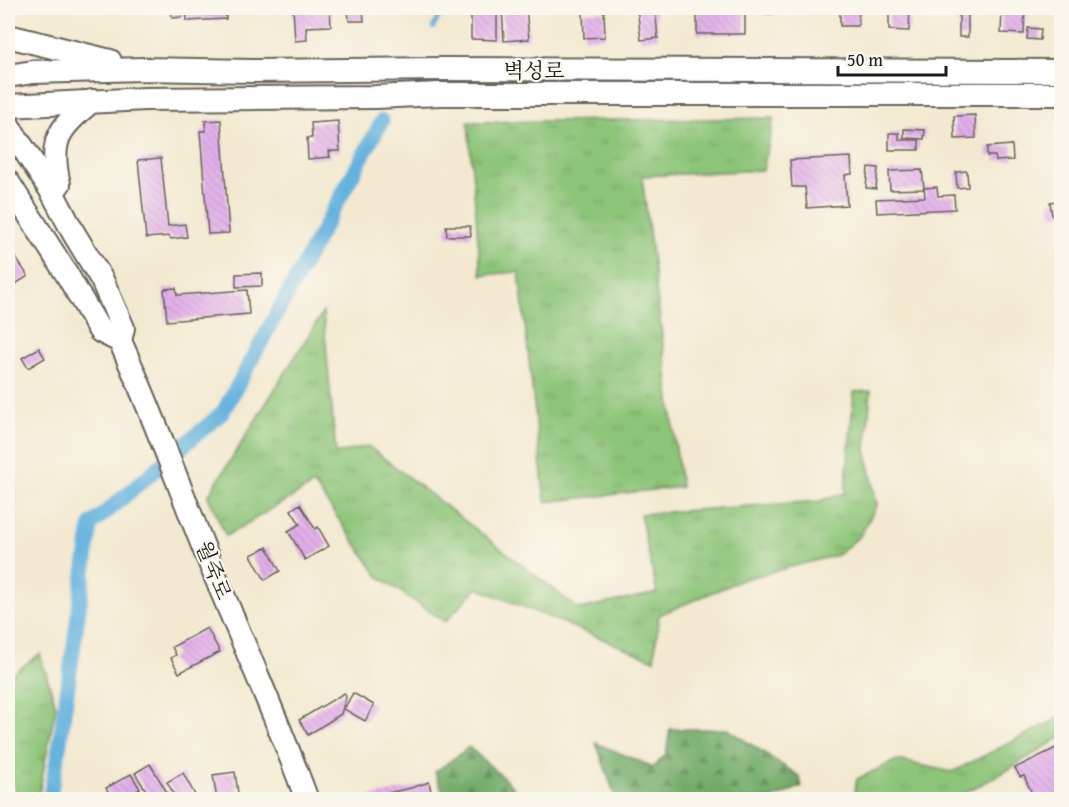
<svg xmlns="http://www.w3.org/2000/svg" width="1069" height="807" font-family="'Gentium Book Plus','Noto Serif KR',serif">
  <defs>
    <pattern id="grass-tufts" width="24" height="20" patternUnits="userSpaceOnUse" patternTransform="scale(1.5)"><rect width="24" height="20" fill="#8cc478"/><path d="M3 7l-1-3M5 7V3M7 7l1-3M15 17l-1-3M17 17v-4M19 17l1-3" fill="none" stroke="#78a867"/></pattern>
    <pattern id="forest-firs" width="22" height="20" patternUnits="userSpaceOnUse" patternTransform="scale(1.5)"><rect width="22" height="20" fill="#71aa68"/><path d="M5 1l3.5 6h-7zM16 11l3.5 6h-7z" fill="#5c8a55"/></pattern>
    <pattern id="building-back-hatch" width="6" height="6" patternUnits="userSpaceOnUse" patternTransform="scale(1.5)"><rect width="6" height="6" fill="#e2afea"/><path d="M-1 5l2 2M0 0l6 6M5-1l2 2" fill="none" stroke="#c196c8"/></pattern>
  </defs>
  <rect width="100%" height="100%" fill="#fbf7ec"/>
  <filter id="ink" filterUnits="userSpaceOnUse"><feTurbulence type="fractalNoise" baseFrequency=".0167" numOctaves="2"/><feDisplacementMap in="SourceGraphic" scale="12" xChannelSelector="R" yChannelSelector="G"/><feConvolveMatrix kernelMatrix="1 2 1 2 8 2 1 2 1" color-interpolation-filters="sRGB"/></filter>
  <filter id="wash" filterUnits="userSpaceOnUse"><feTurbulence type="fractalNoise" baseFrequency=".008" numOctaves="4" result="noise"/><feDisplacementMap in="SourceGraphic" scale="24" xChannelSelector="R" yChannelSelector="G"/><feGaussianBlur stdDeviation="1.35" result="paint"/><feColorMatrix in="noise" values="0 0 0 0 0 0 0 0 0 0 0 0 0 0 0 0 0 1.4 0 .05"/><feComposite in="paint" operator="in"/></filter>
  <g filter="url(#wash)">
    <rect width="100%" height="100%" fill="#f3e9d0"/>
    <g fill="url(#grass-tufts)" stroke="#54704a" stroke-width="1.5">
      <path d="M774,118L763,170L642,176L681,487L545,502L519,272L481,275L468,122Z"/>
      <path d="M323,312L336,454L368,446L579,609L657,593L640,514L819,501L845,493L854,392L871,391L866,449L877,505L860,536L837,555L744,579L659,615L654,660L477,588L445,622L379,577L314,484L226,536L208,496Z"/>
      <path d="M40,654L56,706L38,799H8L16,791L8,776V677Z"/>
      <path d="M1061,717V737L1001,774L952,799H853L857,779L897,760L952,772Z"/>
    </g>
    <g fill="url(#forest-firs)" stroke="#466342" stroke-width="1.5">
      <path d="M670,729H728L799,776L802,786L773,799H616L596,743L653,767L666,754Z"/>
      <path d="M469,747L504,778L524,799H445L435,772Z"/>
    </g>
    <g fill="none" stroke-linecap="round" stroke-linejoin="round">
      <path stroke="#65b2de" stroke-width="4.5" d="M433,28L443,8"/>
      <path stroke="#65b2de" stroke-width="15" d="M49,800L58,755L91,525L223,412L382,121"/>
    </g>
    <g id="blocks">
      <g fill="url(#building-back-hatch)">
        <path d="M171,8H181L182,17L172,18Z"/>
        <path d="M186,8H225L226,19L187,21Z"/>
        <path d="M293,8H330L331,26L306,27L307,40L295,41Z"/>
        <path d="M348,8H363L364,21H349Z"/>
        <path d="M502,8H526L529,39L504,41Z"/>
        <path d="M637,8H655L658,38L641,40Z"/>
        <rect x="697" y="8" width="48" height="26"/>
        <path d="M755,8H773V14L759,13Z"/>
        <path d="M840,8H859L858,26H840Z"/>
        <path d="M889,8H910L909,31L889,30Z"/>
        <rect x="959" y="8" width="9" height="29"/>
        <path d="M1002,8H1025L1024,34L1001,33Z"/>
        <path d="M471,11H497V40L471,39Z"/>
        <path d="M604,11L605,37L584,38L583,12Z"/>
        <path d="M1028,28L1041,29L1040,40L1027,39Z"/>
        <path d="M975,115L976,138L955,139L954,116Z"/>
        <path d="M221,120L229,233L208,234L200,131H206L205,121Z"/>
        <path d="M338,121L340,151H329L330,157L308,159L307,138H312L311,123Z"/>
        <path d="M904,129L925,130L924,139L904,138Z"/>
        <path d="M889,133H899V140H919V150H889Z"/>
        <path d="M1012,145L1013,160L996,161L995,156H987V147Z"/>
        <path d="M851,157L852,174L845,175L847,205L807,208L805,187H792L790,160Z"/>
        <path d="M161,158L168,226L185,224L187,237L171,239L169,236L146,238L138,160Z"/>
        <path d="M868,167L878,168L876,189L866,188Z"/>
        <path d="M922,170L924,189L890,190L889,171Z"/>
        <path d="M967,171L968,187L957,188L956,172Z"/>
        <path d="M937,187L938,196L954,195L955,209L877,213L876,199L925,197L924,188Z"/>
        <path d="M1062,200V214L1052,216L1050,202Z"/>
        <path d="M446,226H470L471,236H447Z"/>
        <path d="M8,246L28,276L11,287L8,282Z"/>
        <path d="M262,273V286L236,287V274Z"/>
        <path d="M176,288L177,295L247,290L249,314L167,321L164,289Z"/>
        <path d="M39,348L45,358L28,368L22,358Z"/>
        <path d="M300,504L315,529L318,527L329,546L305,560L288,531L300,524L291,510Z"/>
        <path d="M267,547L280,571L265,580L251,555Z"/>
        <path d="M207,628L220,652L179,673L171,658L176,655L172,647Z"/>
        <path d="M344,693L346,697L341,714L308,735L299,720Z"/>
        <path d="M353,693L374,705L365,721L344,709Z"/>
        <path d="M1062,745V800H1035L1024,776L1020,777L1015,768Z"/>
        <path d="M150,764L168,794L165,796L167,800H152L135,773Z"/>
        <path d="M235,772L239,800H217L213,775Z"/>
        <path d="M183,773L195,795L187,800H177L167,782Z"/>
        <path d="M131,774L140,789L122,800H112L106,788Z"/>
        <path d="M429,782L433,800H355L411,788Z"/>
      </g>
    </g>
  </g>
  <g filter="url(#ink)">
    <use href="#blocks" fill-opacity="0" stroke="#67645b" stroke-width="1.5"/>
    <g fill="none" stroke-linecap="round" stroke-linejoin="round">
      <g stroke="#67645b" stroke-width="26">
        <g id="secondary">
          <path d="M8,36L110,61"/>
          <path d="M8,76L33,72L143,69L253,71L444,69L1062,71"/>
          <path d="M8,106L145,99L376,97L439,94H1062"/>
          <path d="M8,125L52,192L73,232L102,280L123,328L120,341"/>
          <path d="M8,182L66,273L100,331L120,341C152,411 178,484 207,556C240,637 277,717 307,800"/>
          <path d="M52,192L59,184C49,141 58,128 92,101"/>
        </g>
      </g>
      <use href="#secondary" stroke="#fff" stroke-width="22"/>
    </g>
  </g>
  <g text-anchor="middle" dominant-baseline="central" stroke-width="4.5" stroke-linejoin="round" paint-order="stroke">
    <g font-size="21" fill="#1c1c1c" stroke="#fbf7ec">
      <text x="534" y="70">벽성로</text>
      <text transform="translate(214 570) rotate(68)">월죽로</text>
    </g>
  </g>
  <rect width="1069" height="807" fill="none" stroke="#fbf7ec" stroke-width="30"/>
  <path d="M838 66v9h108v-9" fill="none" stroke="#1c1c1c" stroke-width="3"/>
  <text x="847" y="66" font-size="18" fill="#1c1c1c" stroke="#fbf7ec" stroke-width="4.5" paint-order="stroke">50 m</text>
</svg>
